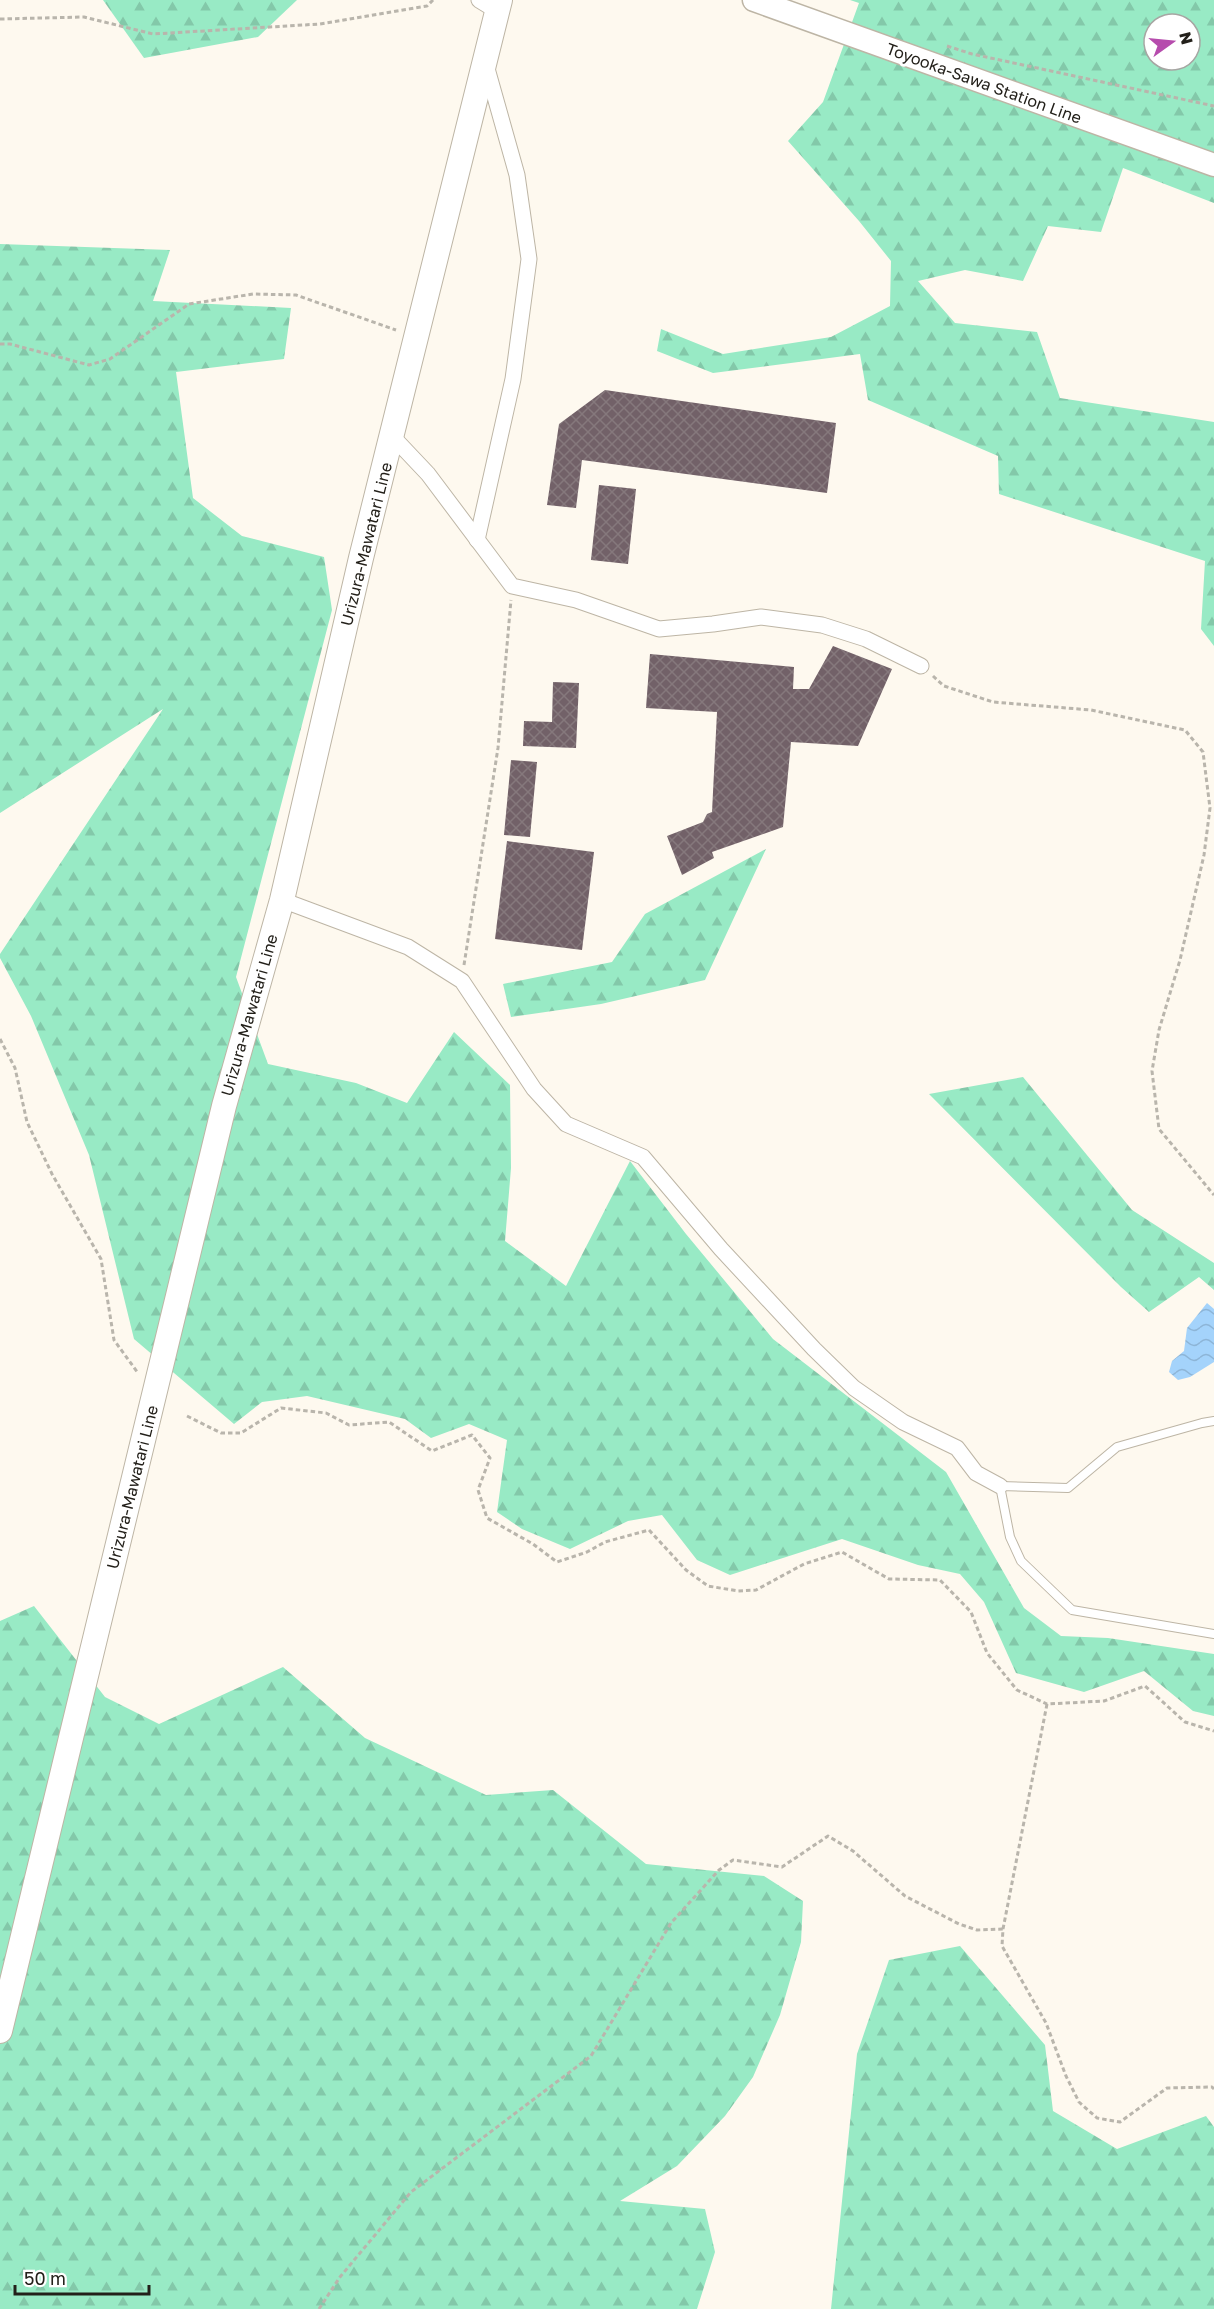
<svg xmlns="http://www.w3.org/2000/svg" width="1214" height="2309" font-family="'Golos Text',sans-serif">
  <defs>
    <pattern id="forest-firs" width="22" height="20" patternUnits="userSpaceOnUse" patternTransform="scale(1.5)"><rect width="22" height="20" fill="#98eac5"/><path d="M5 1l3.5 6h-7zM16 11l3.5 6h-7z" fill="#83c8a9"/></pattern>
    <pattern id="water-waves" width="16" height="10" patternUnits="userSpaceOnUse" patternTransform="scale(1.5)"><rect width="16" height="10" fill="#a4d3fb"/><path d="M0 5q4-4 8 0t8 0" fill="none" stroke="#8db5d7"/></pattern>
    <pattern id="building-cross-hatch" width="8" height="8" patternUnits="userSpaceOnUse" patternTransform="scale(1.5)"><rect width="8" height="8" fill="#726168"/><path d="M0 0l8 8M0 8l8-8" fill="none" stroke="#85787c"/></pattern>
  </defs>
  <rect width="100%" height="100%" fill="#fef9ef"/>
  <g fill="url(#forest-firs)" fill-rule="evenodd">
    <path d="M103,0H297L258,37L144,58Z"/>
    <path d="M850,0H1214V203L1123,168L1101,232L1048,226L1023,281L965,270L918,281L955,323L1037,332L1060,398L1214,422V646L1201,629L1205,561L999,494L998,456L868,400L860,354L713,373L657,351L661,329L723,354L831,337L890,306L891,261L859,221L788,141L823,102L859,3ZM1154,24H1190V60H1154Z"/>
    <path d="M0,244L170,250L153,301L291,308L284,359L176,372L193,498L242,536L324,557L332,610L236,977L268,1064L356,1083L407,1103L454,1032L510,1085L511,1168L505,1241L566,1286L630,1161L686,1234L773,1339L946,1472L1024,1608L1061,1636L1108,1638L1214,1654V1716L1193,1711L1144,1671L1084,1692L1016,1673L984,1602L960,1574L918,1565L842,1539L730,1575L697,1560L662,1515L628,1521L570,1549L522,1529L497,1512L507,1440L469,1424L431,1438L405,1419L307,1396L262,1402L234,1424L134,1339L89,1155L31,1016L0,958V954L163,709L0,813Z"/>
    <path d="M766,849L705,980L601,1004L511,1017L503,984L612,962L645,914Z"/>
    <path d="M1023,1077L1132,1210L1214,1263V1290L1199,1277L1149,1312L1121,1287L929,1094Z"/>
    <path d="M34,1606L105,1697L159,1724L283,1667L365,1738L486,1795L553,1790L646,1864L764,1876L803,1901L801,1942L780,2015L753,2077L725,2116L677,2166L620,2201L705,2209L715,2252L697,2309H0V1621Z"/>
    <path d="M960,1946L1045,2045L1053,2111L1117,2149L1206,2116L1214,2127V2309H831L857,2054L889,1960Z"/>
  </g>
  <path fill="url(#water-waves)" d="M1207,1303L1214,1309V1362L1190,1377L1178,1380L1169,1372L1172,1361L1184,1351L1187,1328Z"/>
  <g fill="url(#building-cross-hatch)">
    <path d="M605,390L836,423L827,493L582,460L576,508L547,505L559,424Z"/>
    <path d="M599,485L636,489L628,564L591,560Z"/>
    <path d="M833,646L892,669L858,746L791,742L783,827L712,852L714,858L682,875L667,836L703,822L707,814L712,812L717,712L646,708L650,654L794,667L793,689H809Z"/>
    <path d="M553,682L579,683L576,748L523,746L524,721L552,722Z"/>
    <path d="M511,760L537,762L530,837L504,835Z"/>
    <path d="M507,841L594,852L582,950L495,939Z"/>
  </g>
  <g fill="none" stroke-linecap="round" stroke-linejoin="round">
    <g stroke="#bdb5a5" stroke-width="10">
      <path id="lane" d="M1214,1421L1202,1423L1117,1447L1068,1488L1000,1486L1010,1537L1021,1561L1072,1610L1214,1634"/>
    </g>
    <g stroke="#bdb5a5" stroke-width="17">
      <g id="street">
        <path d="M479,0L497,11"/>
        <path d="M393,437L428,474L512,586L576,600L659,629L713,624L761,617L822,625L866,639L921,666"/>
        <path d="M477,540L513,379L529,259L517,175L486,65"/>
        <path d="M282,900L408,947L462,981L534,1089L566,1124L643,1157L721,1249L814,1349L854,1388L903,1422L957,1448L976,1473L1000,1486"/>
      </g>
    </g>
    <g stroke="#bdb5a5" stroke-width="25">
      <path id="secondary" d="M754,0L1214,165"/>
    </g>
    <g stroke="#bdb5a5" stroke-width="26">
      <path id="primary" d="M0,2031L224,1106L282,900L361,558L500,0"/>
    </g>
    <g stroke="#b9b5ac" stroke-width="3" stroke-dasharray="4.5 3" stroke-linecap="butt">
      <path d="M0,19L84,17L153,34L320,24L427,6L433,0"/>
      <path d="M947,46L972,54L1214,106"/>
      <path d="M0,344H10L89,365L110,359L189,304L253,294L296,295L396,330"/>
      <path d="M933,676L944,686L993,702L1091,710L1185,730L1203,752L1210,808L1204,855L1180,960L1159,1030L1152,1071L1159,1129L1214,1195"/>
      <path d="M464,965L498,748L511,600"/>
      <path d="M0,1039L15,1068L27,1122L52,1174L101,1259L114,1340L138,1373"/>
      <path d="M187,1416L221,1433H241L281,1408L326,1413L349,1425L389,1422L432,1451L472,1435L490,1458L478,1490L487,1518L533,1544L557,1562L587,1552L605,1542L649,1530L686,1570L708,1586L738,1591L756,1590L804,1564L842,1552L889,1579L940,1580L971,1612L987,1653L1017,1690L1047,1704L1104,1701L1145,1686L1185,1722L1214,1731"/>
      <path d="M1047,1704L1003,1929L1002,1946L1046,2023L1066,2076L1079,2102L1097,2118L1120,2122L1167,2088L1212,2087L1214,2089"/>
      <path d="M319,2309L340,2277L411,2192L591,2056L671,1923L719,1870L733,1860L782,1867L828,1836L853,1851L905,1896L959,1924L977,1930L1003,1929"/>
    </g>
    <use href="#lane" stroke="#fff" stroke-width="8"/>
    <use href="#street" stroke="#fff" stroke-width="15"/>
    <use href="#secondary" stroke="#fff" stroke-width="22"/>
    <use href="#primary" stroke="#fff" stroke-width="24"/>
  </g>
  <g text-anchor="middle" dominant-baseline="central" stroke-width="6" stroke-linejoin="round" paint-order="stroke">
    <g font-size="16" fill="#23201a" stroke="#fff">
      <text transform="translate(984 83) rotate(20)">Toyooka-Sawa Station Line</text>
      <text transform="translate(366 544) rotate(-76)">Urizura-Mawatari Line</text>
      <text transform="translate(249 1015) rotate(-74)">Urizura-Mawatari Line</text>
      <text transform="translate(132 1487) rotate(-76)">Urizura-Mawatari Line</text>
    </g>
  </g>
  <g transform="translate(1172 42) rotate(75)"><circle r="28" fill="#ffffff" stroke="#a7a6a3" stroke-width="1.5"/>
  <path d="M0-4.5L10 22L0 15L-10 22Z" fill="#b64cad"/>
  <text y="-9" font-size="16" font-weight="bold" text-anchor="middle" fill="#23201a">N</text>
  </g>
  <path d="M15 2285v9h134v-9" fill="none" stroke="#23201a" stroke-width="3"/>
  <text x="24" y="2285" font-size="18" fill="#23201a" stroke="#ffffff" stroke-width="4.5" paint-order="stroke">50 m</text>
</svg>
